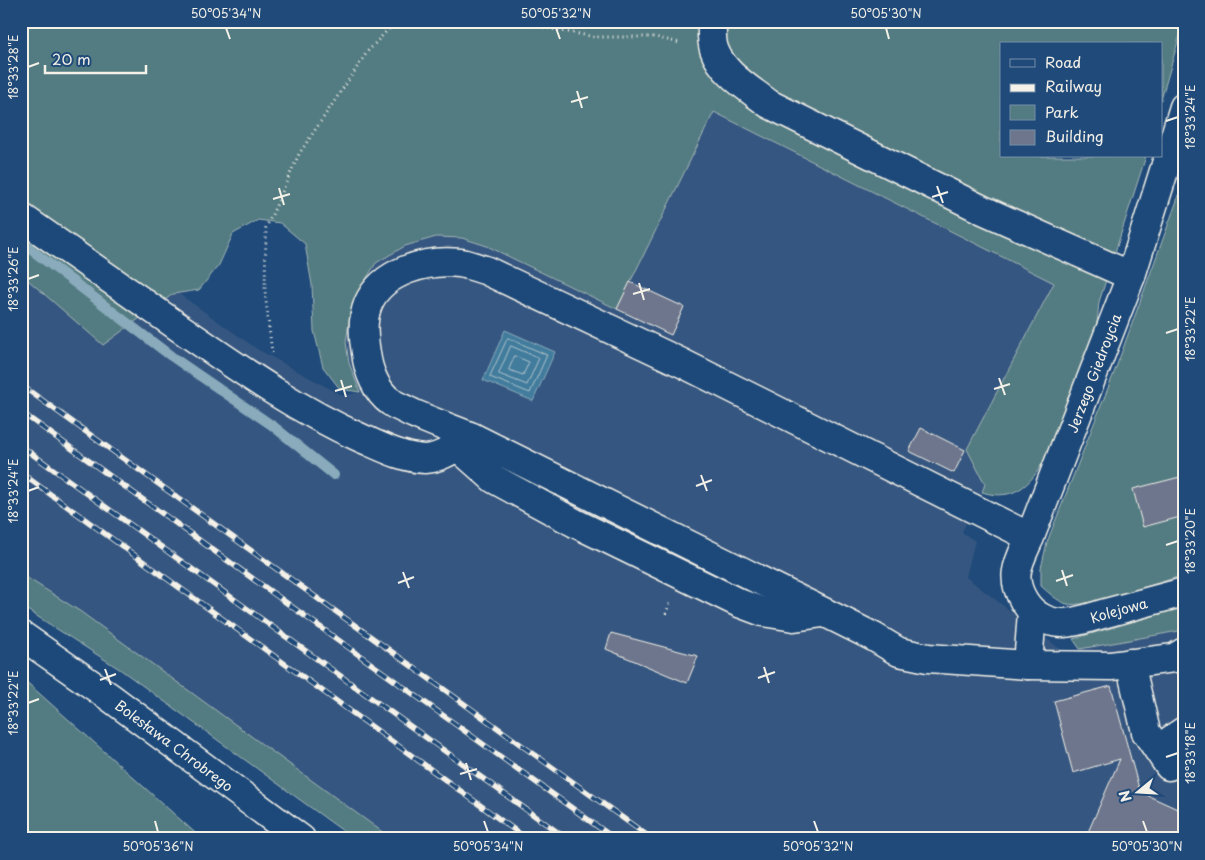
<svg xmlns="http://www.w3.org/2000/svg" width="1205" height="860" font-family="'Playpen Sans',sans-serif">
  <rect width="100%" height="100%" fill="#1f4a7a"/>
  <filter id="ink" filterUnits="userSpaceOnUse"><feTurbulence type="fractalNoise" baseFrequency=".02" numOctaves="2"/><feDisplacementMap in="SourceGraphic" scale="10" xChannelSelector="R" yChannelSelector="G"/><feConvolveMatrix kernelMatrix="1 2 1 2 8 2 1 2 1" color-interpolation-filters="sRGB"/></filter>
  <g filter="url(#ink)">
    <path fill="#365780" d="M714,112L1054,283L967,449L985,484L962,532L975,541L966,577L1064,652L1184,630V839H392L81,612L21,574V182L257,349L343,396L360,392L349,363L346,342L350,316L356,295L376,263L405,246L436,237L462,238L487,246L617,309Z"/>
    <g fill="#537b82" stroke="#a4b6b5">
      <path d="M21,21H1184L1161,100V44H1001V156H1146L1099,302L1097,323L1048,452C1035,481 1016,503 982,492L985,484L967,449L1054,283L714,112L617,309L487,246L462,238L436,237L405,246L376,263L356,295L350,316L346,342L349,363L360,392L340,389L323,367L314,331L312,285L305,244L280,223L258,220L233,234L219,265L199,290L173,294L103,345L21,274Z"/>
      <path d="M1184,175V575C1163,581 1082,609 1067,604C1057,601 1049,593 1041,586V568L1047,542L1114,373L1179,195Z"/>
      <path d="M21,574L81,612L392,839H354L121,670L21,606Z"/>
      <path d="M1184,607V630L1080,649L1073,639Z"/>
      <path d="M21,677L202,839H21Z"/>
    </g>
    <path fill="#437c9d" stroke="#8aabbb" d="M505,330L555,352L533,401L483,380Z"/>
    <g fill="none" stroke-linecap="round" stroke-linejoin="round">
      <g stroke="#adc2ca" stroke-width="1">
        <path d="M508,338L547,355L530,393L490,377Z"/>
        <path d="M511,346L539,358L527,385L499,374Z"/>
        <path d="M515,356L529,362L523,375L509,370Z"/>
      </g>
      <path stroke="#8aabbb" stroke-width="10" d="M21,242L171,356L273,426L334,475"/>
    </g>
    <g fill="#6d768d" stroke="#f4f1e8">
      <path d="M630,282L684,307L671,335L617,309Z"/>
      <path d="M921,428L965,450L954,473L909,451Z"/>
      <path d="M1184,476V516L1143,527L1133,489Z"/>
      <path d="M611,633L698,656L687,683L606,649Z"/>
      <path d="M1111,686L1140,792L1184,812V839H1085L1120,759L1073,773L1054,701Z"/>
    </g>
    <g fill="none" stroke-linecap="round" stroke-linejoin="round">
      <g stroke="#f4f1e8" stroke-width="31">
        <g id="minor">
          <path d="M712,21C712,30 711,40 714,49C722,73 750,89 769,104L983,210L1131,276"/>
          <path id="s1" d="M1184,107L1131,276L1030,537C1019,562 1009,576 1024,601C1032,614 1046,623 1062,623C1076,623 1092,617 1106,613C1132,606 1158,599 1184,592"/>
          <path d="M21,217C74,254 127,291 180,328C238,368 296,409 361,438C382,447 402,458 425,459C439,459 461,445 472,437L874,637L899,652L928,658L1028,665"/>
          <path d="M472,437C450,428 429,421 408,411C403,408 396,406 391,402C376,392 368,370 366,353C363,337 362,319 368,304C382,271 427,259 460,263C468,264 477,268 485,270L682,363L1030,537"/>
          <path d="M459,448L494,479L575,523L739,603L763,612L794,617L823,613"/>
          <path d="M1032,612L1028,665L1111,666L1174,658L1184,652"/>
          <path id="s2" d="M21,635L111,698L301,839"/>
          <path d="M1130,663L1146,732L1169,766"/>
          <path d="M1158,749L1184,731"/>
        </g>
      </g>
      <g stroke="#f4f1e8" stroke-width="3" stroke-dasharray="1 4" stroke-linecap="butt">
        <path d="M509,21L595,37H655L680,43"/>
        <path d="M272,353L265,292L266,228L299,154L368,51L396,21"/>
        <path d="M666,614L670,603"/>
      </g>
      <use href="#minor" stroke="#1f4a7a" stroke-width="28"/>
      <g stroke="#f4f1e8" stroke-width="5.5">
        <g id="rail">
          <path d="M21,385L652,839"/>
          <path d="M21,412L615,839"/>
          <path d="M21,446L567,839"/>
          <path d="M21,473L527,839"/>
        </g>
      </g>
      <use href="#rail" stroke="#1f4a7a" stroke-width="4" stroke-dasharray="11" stroke-linecap="butt"/>
    </g>
  </g>
  <path fill="none" stroke="#f4f1e8" stroke-width="2" d="M226,28L230,39M556,28L560,39M886,28L889,39M28,67L39,63M577,91L582,108M571,102L588,97M1166,121L1178,117M937,186L943,203M279,188L284,205M932,197L948,192M273,199L290,194M28,279L39,275M639,283L644,300M633,294L650,289M1166,333L1178,329M999,378L1005,395M341,380L346,397M994,389L1010,384M335,391L352,386M701,475L707,491M696,486L712,480M28,491L39,487M1166,545L1178,541M1062,570L1067,586M403,572L409,588M1056,581L1073,575M398,583L414,577M764,667L769,683M105,669L111,685M758,678L775,672M100,680L116,674M28,703L39,699M1166,757L1178,753M466,763L471,780M460,774L477,769M155,821L158,832M484,821L488,832M814,821L818,832M1143,821L1147,832"/>
  <g text-anchor="middle" dominant-baseline="central" stroke-width="4" stroke-linejoin="round" paint-order="stroke">
    <g font-size="14" fill="#f4f1e8" stroke="#1f4a7a">
      <text transform="translate(1094 373) rotate(-69)">Jerzego Giedroycia</text>
      <text stroke="none"><textPath href="#s1" startOffset="629">Kolejowa</textPath></text>
      <text stroke="none"><textPath href="#s2" startOffset="189">Bolesława Chrobrego</textPath></text>
    </g>
  </g>
  <rect width="1205" height="860" fill="none" stroke="#1f4a7a" stroke-width="55"/>
  <rect x="1000" y="42" width="162" height="115" fill="#1f4a7a" stroke="#748da6"/>
  <rect x="1010" y="59" width="25" height="8" fill="#1f4a7a" stroke="#748da6"/>
  <text x="1045" y="68" font-size="15" fill="#f4f1e8">Road</text>
  <rect x="1010" y="84" width="25" height="8" fill="#f4f1e8" stroke="#748da6"/>
  <text x="1045" y="92" font-size="15" fill="#f4f1e8">Railway</text>
  <rect x="1010" y="105" width="25" height="15" fill="#537b82" stroke="#748da6"/>
  <text x="1045" y="118" font-size="15" fill="#f4f1e8">Park</text>
  <rect x="1010" y="130" width="25" height="15" fill="#6d768d" stroke="#748da6"/>
  <text x="1045" y="142" font-size="15" fill="#f4f1e8">Building</text>
  <g transform="translate(1138 792) rotate(252)" stroke="#1f4a7a" stroke-width="4" paint-order="stroke">
  <path d="M0-4L9 19L0 12L-9 19Z" fill="#f4f1e8"/>
  <text y="-8" font-size="14" font-weight="bold" text-anchor="middle" fill="#f4f1e8">N</text>
  </g>
  <path d="M45 65v8h101v-8" fill="none" stroke="#f4f1e8" stroke-width="2.5"/>
  <text x="52" y="65" font-size="15" fill="#f4f1e8" stroke="#1f4a7a" stroke-width="4" paint-order="stroke">20 m</text>
  <rect x="28" y="28" width="1150" height="804" fill="none" stroke="#f4f1e8" stroke-width="2"/>
  <g font-size="12" text-anchor="middle" fill="#f4f1e8">
    <text x="226" y="18">50°05'34"N</text>
    <text x="556" y="18">50°05'32"N</text>
    <text x="886" y="18">50°05'30"N</text>
    <text transform="translate(14 67) rotate(-90)" y="4">18°33'28"E</text>
    <text transform="translate(1191 117) rotate(-90)" y="4">18°33'24"E</text>
    <text transform="translate(14 279) rotate(-90)" y="4">18°33'26"E</text>
    <text transform="translate(1191 329) rotate(-90)" y="4">18°33'22"E</text>
    <text transform="translate(14 491) rotate(-90)" y="4">18°33'24"E</text>
    <text transform="translate(1191 541) rotate(-90)" y="4">18°33'20"E</text>
    <text transform="translate(14 703) rotate(-90)" y="4">18°33'22"E</text>
    <text transform="translate(1191 753) rotate(-90)" y="4">18°33'18"E</text>
    <text x="158" y="851">50°05'36"N</text>
    <text x="488" y="851">50°05'34"N</text>
    <text x="818" y="851">50°05'32"N</text>
    <text x="1147" y="851">50°05'30"N</text>
  </g>
</svg>
